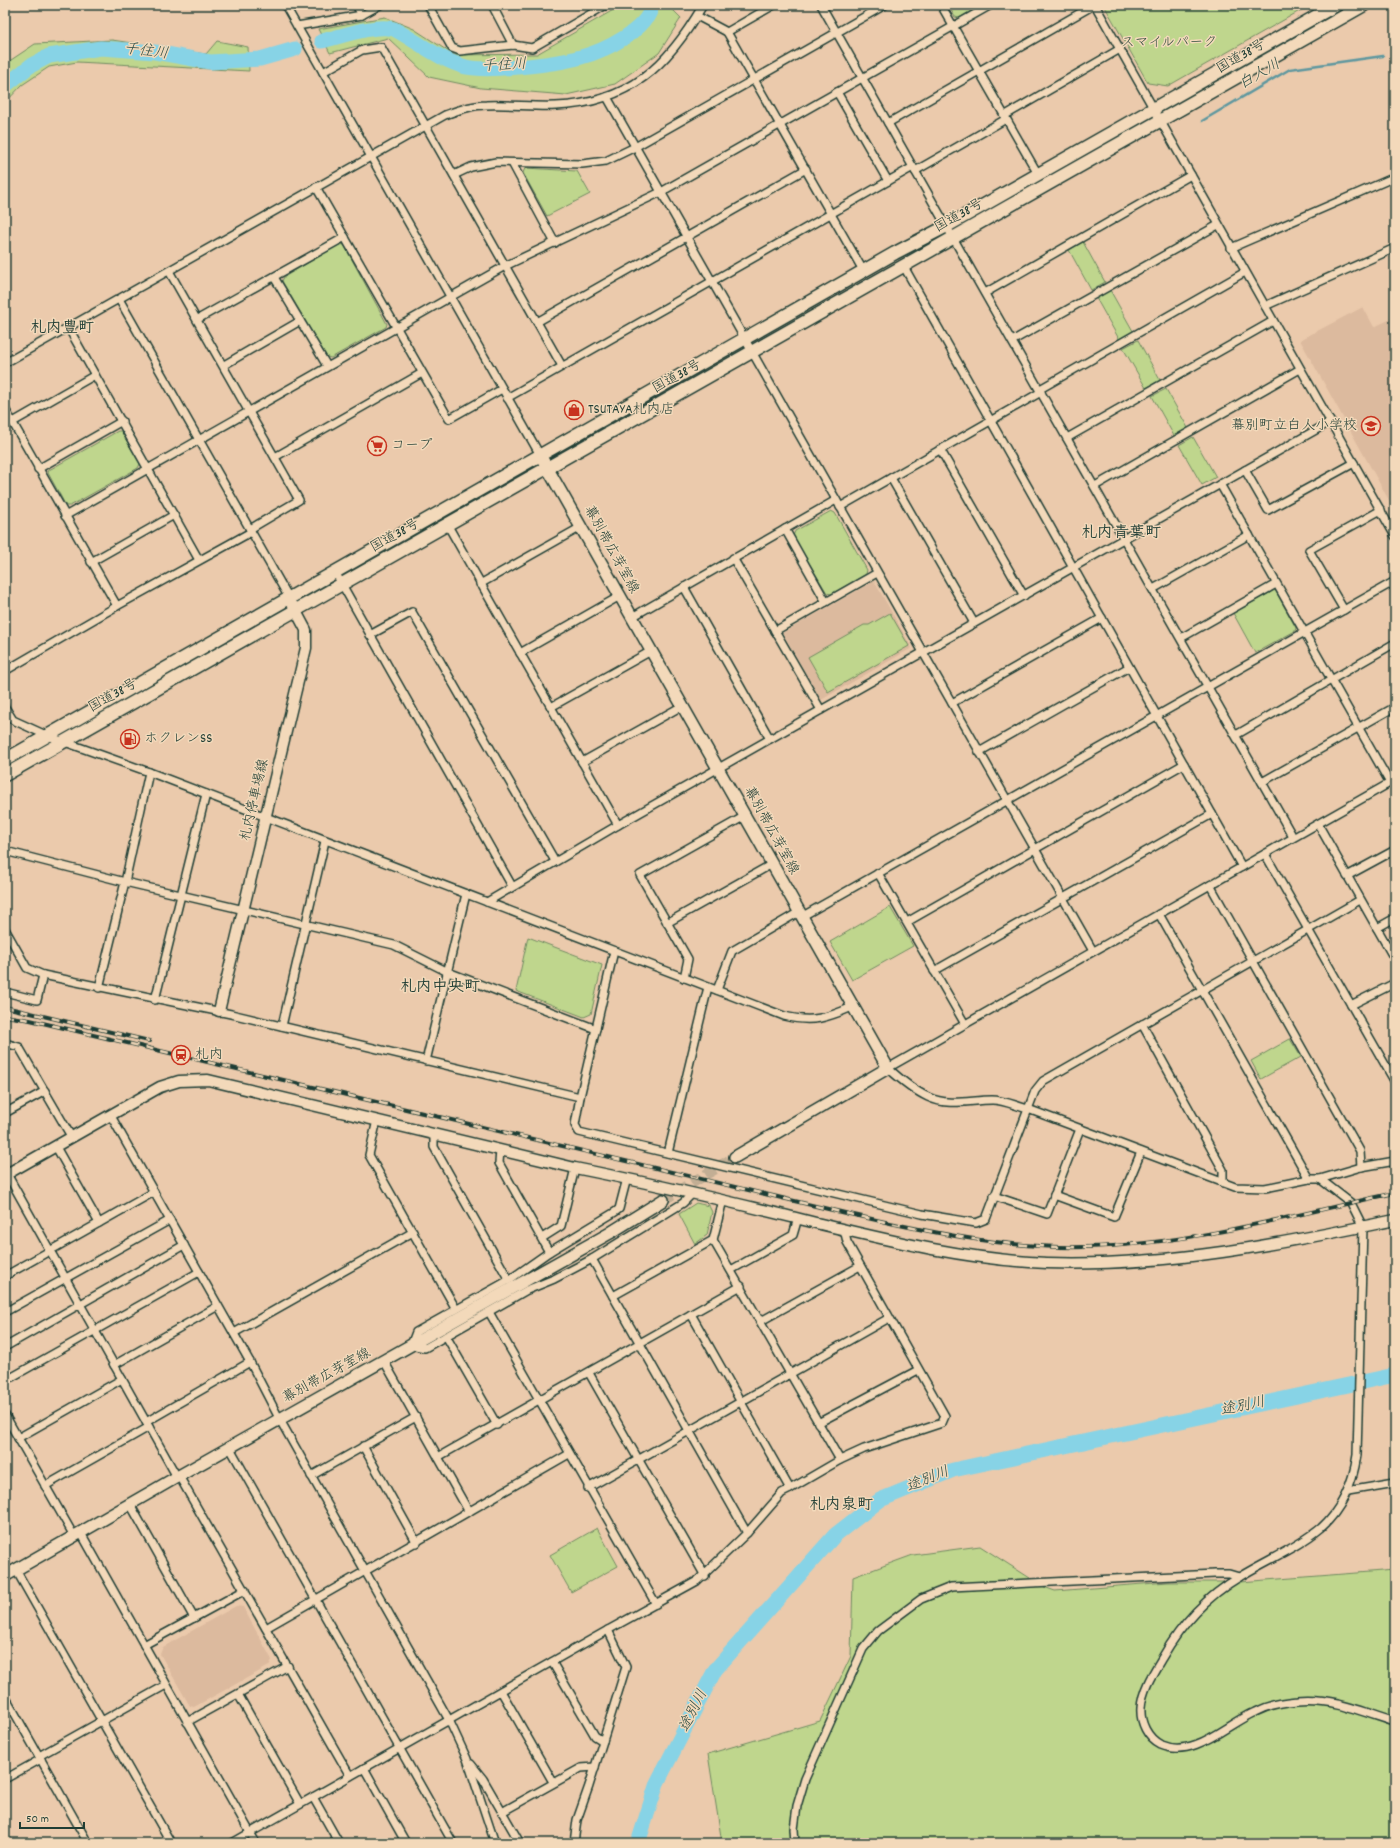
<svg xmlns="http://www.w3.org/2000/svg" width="1400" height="1848" font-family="Dekko,'Klee One',sans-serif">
  <rect width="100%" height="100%" fill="#ebcaac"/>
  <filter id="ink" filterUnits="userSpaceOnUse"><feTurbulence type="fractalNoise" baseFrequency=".025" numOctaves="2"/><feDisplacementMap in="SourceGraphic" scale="8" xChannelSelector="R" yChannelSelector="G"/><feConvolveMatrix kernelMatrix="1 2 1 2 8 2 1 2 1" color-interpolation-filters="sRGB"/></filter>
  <g filter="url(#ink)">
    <g fill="#dcba9e">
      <path d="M1363,307L1374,327L1395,317V511L1300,340Z"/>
      <path d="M874,581L912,648L821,700L783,633Z"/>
      <path d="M236,1606L243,1607L272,1660L269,1666L194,1707L190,1706L160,1654L163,1647Z"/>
    </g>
    <g fill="#bfd68d" stroke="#6f8a60">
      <path d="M622,5H668L681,18L659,53L615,84L566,95L481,88L429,77L388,38L330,53L318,29L385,17L414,29L454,55L537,54Z"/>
      <path d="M948,5H981L959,18L955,17Z"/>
      <path d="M1104,5H1310L1168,86L1148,83Z"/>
      <path d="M112,40L206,54L217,41L248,47L249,71L77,62L49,67L22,85L5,103V64L35,44Z"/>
      <path d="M525,168L577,171L590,194L547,216L523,173Z"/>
      <path d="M1083,242L1105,282L1091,290L1069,250Z"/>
      <path d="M340,244L344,245L387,324L386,327L331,358L327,357L282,281L284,277Z"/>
      <path d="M1110,290L1133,331L1119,339L1096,298Z"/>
      <path d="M1138,340L1160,380L1146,388L1123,348Z"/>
      <path d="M1166,389L1188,428L1174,436L1152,396Z"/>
      <path d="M118,431H121L140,464L138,468L70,506H66L48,473L49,470Z"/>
      <path d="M1193,437L1216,477L1202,485L1179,445Z"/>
      <path d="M831,511L835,513L867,570L866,574L831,594L827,593L793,536L795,531Z"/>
      <path d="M1275,590L1296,628L1295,631L1255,653L1233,613Z"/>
      <path d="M890,613L909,646L828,692L808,657L864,625H869Z"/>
      <path d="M890,907L913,946L852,980L830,942Z"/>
      <path d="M528,937L602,965L591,1014L584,1017L516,991Z"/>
      <path d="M1290,1039L1301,1057L1261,1079L1251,1061Z"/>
      <path d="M696,1203L709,1206L712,1212L707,1235L695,1244L679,1214Z"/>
      <path d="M597,1528L618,1566L571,1592L550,1555Z"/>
      <path d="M980,1546L1044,1587L1055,1591L1168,1582H1240L1395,1570V1843H722L708,1754L820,1721L851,1656L853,1577L913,1555Z"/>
    </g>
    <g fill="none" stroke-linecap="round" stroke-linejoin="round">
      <path stroke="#5d979f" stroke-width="2.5" d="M1202,121L1290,69L1383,56"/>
      <g stroke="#87d3e6" stroke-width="15">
        <path d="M322,41C342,36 374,24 394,29C416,41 442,61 466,67C490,72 557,64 581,57C604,51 648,30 652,5"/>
        <path d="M5,86L30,66L49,56L101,48L155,52L210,62L260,59L295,49"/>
        <path d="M638,1843L657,1783L715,1670L835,1535L880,1500L953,1470L1395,1375"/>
      </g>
      <path stroke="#c2ae94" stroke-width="11" stroke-dasharray="11 5.5" stroke-linecap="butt" d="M663,1200L735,1157"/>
      <g stroke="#1f3d34" stroke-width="10">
        <g id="street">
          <path d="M285,5L540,455"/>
          <path d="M356,5L362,15"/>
          <path d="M428,5L452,48L460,51L513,45L532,48L606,5"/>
          <path d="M492,5L513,45"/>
          <path d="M821,5L1293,837"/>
          <path d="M941,5L1038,174"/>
          <path d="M1095,5L1395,536"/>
          <path d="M697,16L727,32L864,272"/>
          <path d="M297,26L362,15L380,5"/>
          <path d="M727,32L774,5"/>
          <path d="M323,72L362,50L381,47L562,366"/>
          <path d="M837,92L888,181"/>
          <path d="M607,97L1093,951"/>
          <path d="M1004,116L1120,49"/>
          <path d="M888,123L1094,5"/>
          <path d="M512,163L555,243"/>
          <path d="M915,171L1006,119"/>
          <path d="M454,175L471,167L496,162L582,164L606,161L635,147L885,5"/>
          <path d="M316,187L449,419L502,389"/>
          <path d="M1231,248L1395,177"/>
          <path d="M903,265L1242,867"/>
          <path d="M169,271L299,500L250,529"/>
          <path d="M274,277L327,366"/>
          <path d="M985,293L1191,175"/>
          <path d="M119,299L289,598"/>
          <path d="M1265,306L1395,248"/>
          <path d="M198,319L345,237"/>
          <path d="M537,322L806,169"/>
          <path d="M68,327L199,560"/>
          <path d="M1012,341L1218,225"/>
          <path d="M5,363L445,115C458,110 472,105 486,105C509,104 533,107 556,106C629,103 668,66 703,5"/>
          <path d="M224,365L300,321"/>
          <path d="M1040,389L1245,272"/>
          <path d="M507,398L913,167"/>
          <path d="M5,409L117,606"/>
          <path d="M13,422L95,375"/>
          <path d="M1067,438L1273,321"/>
          <path d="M940,449L1024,596"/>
          <path d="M275,457L422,373"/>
          <path d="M38,469L122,421"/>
          <path d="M1245,470L1268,510L1354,463"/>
          <path d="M891,478L974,623"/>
          <path d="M1220,484L1390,783"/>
          <path d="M1095,486L1300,369"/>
          <path d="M840,507L1041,392"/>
          <path d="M65,516L505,266L661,192L991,5"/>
          <path d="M447,524L618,825"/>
          <path d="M785,529L826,602"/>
          <path d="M733,558L821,710"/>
          <path d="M91,562L174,515"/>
          <path d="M335,572L512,886"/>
          <path d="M480,584L581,527"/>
          <path d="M684,587L770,739"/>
          <path d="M1153,589L1249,535"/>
          <path d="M1344,610L1309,550L1381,510"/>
          <path d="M632,617L836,500"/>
          <path d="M775,631L877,573"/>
          <path d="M370,635L412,612L555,861"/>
          <path d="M1181,638L1276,584"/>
          <path d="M520,653L620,596"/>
          <path d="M5,671L117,606L251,532"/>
          <path d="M952,703L1102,618"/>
          <path d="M5,707L13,720L48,736L149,772L784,1016C812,1023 827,1018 852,1007"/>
          <path d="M551,707L651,651"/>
          <path d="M1236,735L1395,643"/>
          <path d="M979,752L1129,667"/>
          <path d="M582,762L682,706"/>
          <path d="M1395,780L888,1068C900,1079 913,1090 928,1097C949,1107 970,1100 992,1100C1004,1100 1016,1106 1028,1109L1235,1187L1265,1188L1309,1179H1320L1351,1203L1363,1227L1357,1455C1353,1483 1342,1509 1321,1528C1297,1548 1267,1560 1241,1576C1206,1597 1182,1623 1162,1658C1153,1673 1142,1690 1141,1708C1140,1722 1147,1738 1161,1745C1194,1759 1227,1724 1255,1712C1268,1705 1284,1702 1298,1701C1328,1697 1366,1713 1395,1722"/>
          <path d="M1262,782L1395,707"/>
          <path d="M1318,824L1395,960"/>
          <path d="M5,851L125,882L394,945L448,972L596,1029"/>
          <path d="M1265,854L1395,1082"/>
          <path d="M878,873L965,1024"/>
          <path d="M1347,876L1395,850"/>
          <path d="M1210,885L1360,1151L1361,1167"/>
          <path d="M487,902L618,825L1330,422"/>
          <path d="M1159,914L1309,1179"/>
          <path d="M801,917L1395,581"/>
          <path d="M907,922L1184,764"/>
          <path d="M667,923L772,864"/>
          <path d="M1377,928L1395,918"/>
          <path d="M5,929L27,968L43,975L231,1014L580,1097"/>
          <path d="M614,951L580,1097L575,1125L579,1132L922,1214L976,1223L986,1219L1035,1091L1043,1081L1360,900"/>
          <path d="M934,971L1212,814"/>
          <path d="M684,978L688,959L640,875L745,816"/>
          <path d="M99,988L125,882L149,772"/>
          <path d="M717,990L732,951L799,912"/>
          <path d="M5,992L37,1000L43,975"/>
          <path d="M155,1000L206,794"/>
          <path d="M1351,1005L1395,983"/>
          <path d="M1142,1024L1223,1170V1183"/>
          <path d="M282,1026L325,841"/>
          <path d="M5,1043L19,1047L72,1138"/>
          <path d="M426,1061L466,894"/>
          <path d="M5,1113L45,1091"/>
          <path d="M111,1116L250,1362L280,1420L449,1720L467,1759L495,1843"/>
          <path d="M377,1120L369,1155L456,1309"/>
          <path d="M434,1134V1147L509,1280"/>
          <path d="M56,1147L99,1223"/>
          <path d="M500,1150L499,1163L549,1252"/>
          <path d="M668,1153L708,987"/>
          <path d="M7,1174L177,1477"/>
          <path d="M627,1178L619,1209L615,1212L549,1252L509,1280L416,1332L411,1345L425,1348L527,1290L554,1279L592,1259L683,1203L692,1194"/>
          <path d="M1320,1179L1361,1167L1395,1161"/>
          <path d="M1054,1195L1114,1217L1141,1152"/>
          <path d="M994,1196L1047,1214L1080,1129"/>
          <path d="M723,1200L713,1240L840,1460"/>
          <path d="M542,1238L561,1226L575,1168"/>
          <path d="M592,1259L747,1533"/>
          <path d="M731,1270L793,1235L798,1218"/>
          <path d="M5,1276L154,1192"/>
          <path d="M613,1296L713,1240"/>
          <path d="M5,1312L170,1220"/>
          <path d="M489,1312L656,1604"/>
          <path d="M691,1314L790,1489"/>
          <path d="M761,1321L860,1266"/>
          <path d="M234,1333L413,1232"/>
          <path d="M446,1336L497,1425"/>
          <path d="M5,1347L184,1245"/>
          <path d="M384,1361L469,1512"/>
          <path d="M114,1365L218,1306"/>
          <path d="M589,1373L705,1576"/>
          <path d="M5,1381L199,1272"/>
          <path d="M5,1415L74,1536"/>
          <path d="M146,1422L250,1362"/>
          <path d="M818,1423L918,1370"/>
          <path d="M18,1438L122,1379"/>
          <path d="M363,1446L417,1543"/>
          <path d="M230,1448L453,1843"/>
          <path d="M438,1457L741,1286"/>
          <path d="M179,1476L350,1776"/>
          <path d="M311,1476L416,1417"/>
          <path d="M45,1486L149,1427"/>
          <path d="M588,1488L889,1318"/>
          <path d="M1348,1491L1395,1483"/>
          <path d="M130,1504L194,1618"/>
          <path d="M81,1533L256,1843"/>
          <path d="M16,1570L171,1843"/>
          <path d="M266,1628L569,1454"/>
          <path d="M144,1645L245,1590"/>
          <path d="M552,1662L595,1736L603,1741"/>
          <path d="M501,1691L553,1782"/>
          <path d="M238,1694L300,1804"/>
          <path d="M5,1696L88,1843"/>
          <path d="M187,1722L288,1666"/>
          <path d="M39,1756L166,1685"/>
          <path d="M471,1764L483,1779L520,1843"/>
          <path d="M364,1768L406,1843"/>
          <path d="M5,1779L41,1759"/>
          <path d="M313,1797L339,1843"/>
          <path d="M502,1812L581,1768L595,1767"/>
          <path d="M232,1843L608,1630L697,1581L747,1533L782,1493L790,1489L840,1460L864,1449L942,1423L945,1416L847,1242L844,1229"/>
          <path d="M574,1843L577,1820L589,1786L626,1667L608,1630"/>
          <path d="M795,1843L794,1829L797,1806L805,1779L863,1649L878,1631L921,1599L951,1587L1215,1574H1229L1239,1577"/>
        </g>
      </g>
      <g stroke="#1f3d34" stroke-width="13">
        <g id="secondary">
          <path d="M219,1011L306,648V630L289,598"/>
          <path d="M5,1175L160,1087L179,1081L208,1080L575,1168C655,1184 736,1203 816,1223C891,1241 969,1260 1047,1263C1165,1267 1280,1244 1395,1220"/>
        </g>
      </g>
      <g stroke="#1f3d34" stroke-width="14">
        <g id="primary">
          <path d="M540,455L888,1068L735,1157"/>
          <path d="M5,1576L177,1477L610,1233L663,1200"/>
        </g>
      </g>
      <g stroke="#1f3d34" stroke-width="15">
        <g id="highway">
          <path d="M5,760L895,253L947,226L1336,5"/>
          <path d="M5,775L1364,5"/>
        </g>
      </g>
      <use href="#street" stroke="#f3d9ba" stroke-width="7"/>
      <use href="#secondary" stroke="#f3d9ba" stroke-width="10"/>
      <use href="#primary" stroke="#f3d9ba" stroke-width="11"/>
      <use href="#highway" stroke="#f3d9ba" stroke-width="12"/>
      <g stroke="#1f3d34" stroke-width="4">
        <g id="rail">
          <path d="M5,1007L149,1041"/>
          <path d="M5,1016L30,1020L845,1213C924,1231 1004,1249 1085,1247C1190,1245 1293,1215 1395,1193"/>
        </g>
      </g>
      <use href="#rail" stroke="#f3d9ba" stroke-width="2.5" stroke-dasharray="8" stroke-linecap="butt"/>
    </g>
  </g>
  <defs>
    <g id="shop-ring" transform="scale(1)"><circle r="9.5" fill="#f3d9ba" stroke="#c8321e" stroke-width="1.5"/><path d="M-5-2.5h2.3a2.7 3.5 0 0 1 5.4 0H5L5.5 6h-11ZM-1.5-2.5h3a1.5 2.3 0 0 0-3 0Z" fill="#c8321e"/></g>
    <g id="school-ring" transform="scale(1)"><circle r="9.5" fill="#f3d9ba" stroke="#c8321e" stroke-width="1.5"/><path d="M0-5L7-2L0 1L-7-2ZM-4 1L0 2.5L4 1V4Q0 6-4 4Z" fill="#c8321e"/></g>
    <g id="supermarket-ring" transform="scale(1)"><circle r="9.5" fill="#f3d9ba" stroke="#c8321e" stroke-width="1.5"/><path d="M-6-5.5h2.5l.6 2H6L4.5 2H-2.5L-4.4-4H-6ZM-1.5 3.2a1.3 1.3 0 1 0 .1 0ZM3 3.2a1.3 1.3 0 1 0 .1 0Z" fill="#c8321e"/></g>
    <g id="fuel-ring" transform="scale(1)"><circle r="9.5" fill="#f3d9ba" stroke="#c8321e" stroke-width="1.5"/><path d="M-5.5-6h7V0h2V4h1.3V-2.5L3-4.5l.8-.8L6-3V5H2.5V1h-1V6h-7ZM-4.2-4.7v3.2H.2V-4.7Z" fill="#c8321e"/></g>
    <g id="station-ring" transform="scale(1)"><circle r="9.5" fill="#f3d9ba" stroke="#c8321e" stroke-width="1.5"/><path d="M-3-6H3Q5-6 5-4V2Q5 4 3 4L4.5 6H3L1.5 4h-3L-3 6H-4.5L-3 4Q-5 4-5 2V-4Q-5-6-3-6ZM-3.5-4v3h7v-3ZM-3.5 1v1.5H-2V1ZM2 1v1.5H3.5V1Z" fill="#c8321e"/></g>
  </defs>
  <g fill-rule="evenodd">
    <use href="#shop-ring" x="574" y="410"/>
    <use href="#school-ring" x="1371" y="426"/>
    <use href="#supermarket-ring" x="377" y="446"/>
    <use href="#fuel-ring" x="130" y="739"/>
    <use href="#station-ring" x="181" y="1055"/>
  </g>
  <g text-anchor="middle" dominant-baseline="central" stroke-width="3" stroke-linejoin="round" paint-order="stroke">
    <g font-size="14" fill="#2f4c3d" stroke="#f3d9ba">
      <text x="1169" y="43">スマイルパーク</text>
    </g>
    <g font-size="14" fill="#1f3d34" stroke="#f3d9ba">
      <text transform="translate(1241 57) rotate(-30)">国道38号</text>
      <text transform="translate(959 216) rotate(-29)">国道38号</text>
      <text transform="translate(677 377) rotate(-29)">国道38号</text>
      <text transform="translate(395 536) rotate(-29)">国道38号</text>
      <text transform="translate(611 550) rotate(61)">幕別帯広芽室線</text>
      <text transform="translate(113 696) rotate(-29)">国道38号</text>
      <text transform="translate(255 800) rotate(-77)">札内停車場線</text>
      <text transform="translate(771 831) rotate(61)">幕別帯広芽室線</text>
      <text transform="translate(327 1376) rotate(-29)">幕別帯広芽室線</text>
    </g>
    <g font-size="14" fill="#1f3d34" stroke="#f3d9ba" text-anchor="start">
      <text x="588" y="410">TSUTAYA札内店</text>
      <text x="1357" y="426" text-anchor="end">幕別町立白人小学校</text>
      <text x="391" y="446">コープ</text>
      <text x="144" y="739">ホクレンSS</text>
      <text x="195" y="1055">札内</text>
    </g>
    <g font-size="15" font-style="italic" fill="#294c46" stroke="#f3d9ba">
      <text transform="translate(146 52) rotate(7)">千住川</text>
      <text transform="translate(504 66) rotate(-3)">千住川</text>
      <text transform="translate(1260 75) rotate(-30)">白人川</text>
      <text transform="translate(1243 1407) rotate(-12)">途別川</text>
      <text transform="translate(928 1480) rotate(-22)">途別川</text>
      <text transform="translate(694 1711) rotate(-63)">途別川</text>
    </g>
    <g font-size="16" font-weight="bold" fill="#1f3d34" stroke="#f3d9ba">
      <text x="62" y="328">札内豊町</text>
      <text x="1121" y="533">札内青葉町</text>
      <text x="440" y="987">札内中央町</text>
      <text x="841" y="1505">札内泉町</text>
    </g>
  </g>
  <rect width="1400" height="1848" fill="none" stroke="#f3d9ba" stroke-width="20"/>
  <rect x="10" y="10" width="1380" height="1828" fill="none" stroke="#1f3d34" stroke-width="1.5" filter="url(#ink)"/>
  <path d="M20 1822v6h64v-6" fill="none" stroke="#1f3d34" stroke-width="2"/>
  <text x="26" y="1822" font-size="12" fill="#1f3d34" stroke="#f3d9ba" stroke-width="3" paint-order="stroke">50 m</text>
</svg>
